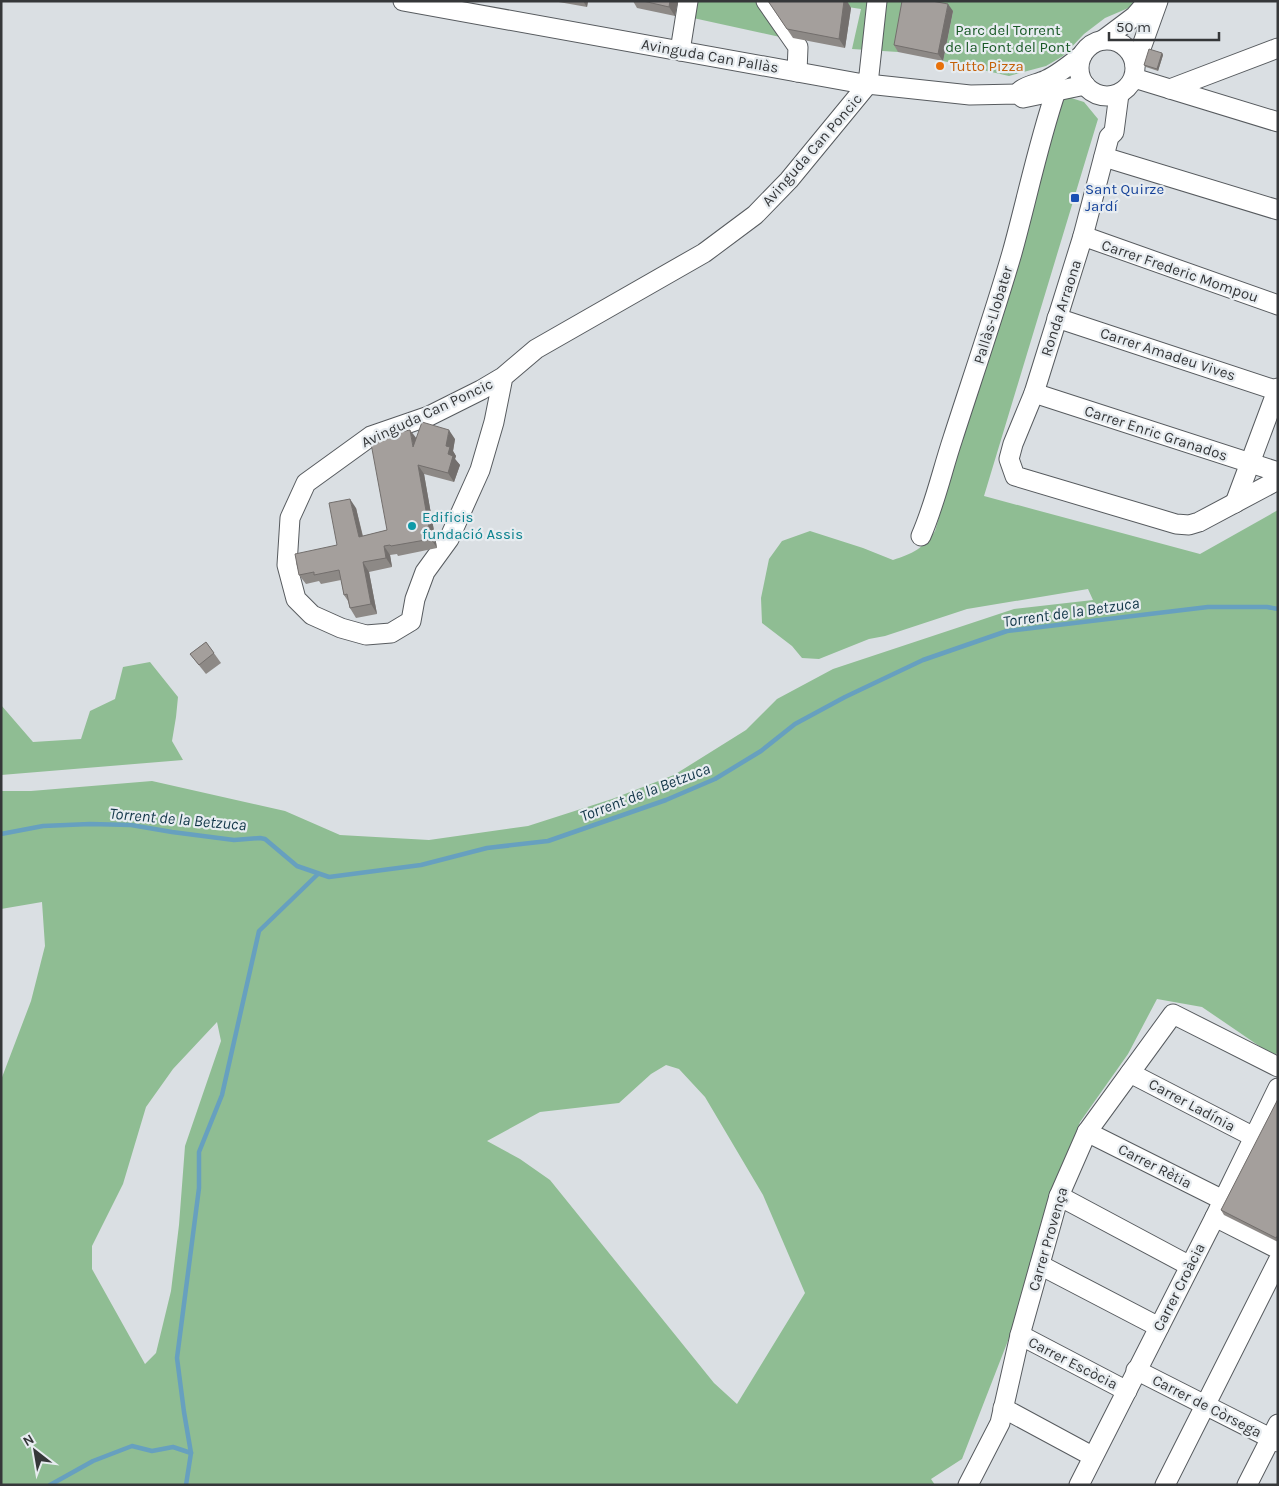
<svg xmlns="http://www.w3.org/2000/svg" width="1279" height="1486" font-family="Karla,sans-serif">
  <rect width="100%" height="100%" fill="#dadfe3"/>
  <g fill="#8fbd93" fill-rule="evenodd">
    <path d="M687,1H764L789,39L684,16Z"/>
    <path d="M826,1H1137L1133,6L1105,18L1084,34L1063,56L1046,66L1009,76L943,61L953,11L908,3L898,52L852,49L861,9L828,4Z"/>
    <path d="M1068,97L1084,102L1098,119L984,496L1200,554L1278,510V1052L1274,1056L1202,1007L1157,999L1128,1054L1080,1122L1039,1237L1009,1338L962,1459L931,1479L935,1485H1V1080L31,1001L45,946L42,902L1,909V791H31L152,781L285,811L340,835L429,840L528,826L612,799L674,775L746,730L777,699L833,669L1014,609L1093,600L1088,589L967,609L885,636L869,639L819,659L802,658L792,646L762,623L761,598L769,559L782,541L810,531L863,548L893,560C912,554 924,548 935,531L1058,103ZM217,1022L221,1041L185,1146L179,1225L171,1291L156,1353L145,1364L92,1269V1246L123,1184L146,1107L173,1069ZM666,1065L679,1069L705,1097L763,1195L805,1293L737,1404L714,1383L550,1180L520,1159L487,1141L540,1112L619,1103L651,1074Z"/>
    <path d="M150,662L178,697L176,717L172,741L183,760L1,775V705L33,742L81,739L90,711L115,699L123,667Z"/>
  </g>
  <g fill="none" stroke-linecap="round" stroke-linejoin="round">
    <g stroke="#67a0bf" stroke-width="4.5">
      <path d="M1,834L43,826L90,824L131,825L172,832L234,840L260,838L265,839L297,866L329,877L421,865L487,848L548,841L666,800L715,779L761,751L795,724L845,697L923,660L1007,631L1208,607H1267L1278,609"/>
      <path d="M50,1485L93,1461L132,1446L152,1451L173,1447L191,1453"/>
      <path d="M186,1485L191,1453L184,1412L177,1358L199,1188V1152L222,1095L259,931L318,874"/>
    </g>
    <g stroke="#575b5f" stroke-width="21">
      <g id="minor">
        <path d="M403,1L858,83L970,95L1018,94L1023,98L1085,85"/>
        <path d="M766,1L798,47L797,72"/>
        <path d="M1103,40L1135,16L1148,1"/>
        <circle cx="1107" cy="68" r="28"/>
        <path d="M680,51L688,1"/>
        <path d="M1135,65L1158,1"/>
        <path d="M1134,78L1278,122"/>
        <path d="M1170,89L1278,48"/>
        <path d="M1020,91C1026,85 1038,84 1046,80C1059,74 1071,64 1082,55"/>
        <path d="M1119,94L1114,132L1109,137L1083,236L1034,393L1013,444L1009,459L1015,476L1176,524L1189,525L1199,522L1278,480"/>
        <path d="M1104,157L1278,210"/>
        <path d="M1083,236L1278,305"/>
        <path d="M1057,318L1278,391"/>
        <path d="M503,377L494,422L480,470L449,539L425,572L415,599L411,621L391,633L366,635L341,628L312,615L296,599L287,565L290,518L306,483L371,436L429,416L481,390L503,377L536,349L704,253L755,215L789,180L868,84L877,1"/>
        <path d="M1034,393L1278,472"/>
        <path d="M1235,503L1278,388"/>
        <path d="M921,536C935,504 942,471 953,438C973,376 994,315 1012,253C1027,199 1038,144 1056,91"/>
        <path d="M1130,1073L1254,1137"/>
        <path d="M1087,1132L1223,1200"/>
        <path d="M1059,1196L1190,1266"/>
        <path d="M1215,1217L1278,1249"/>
        <path d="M1040,1265L1159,1327"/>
        <path d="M1020,1335L1127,1391"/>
        <path d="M1136,1370L1278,1442"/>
        <path d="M1003,1408L1092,1456"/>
        <path d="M968,1485L1000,1423L1020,1335L1059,1196L1087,1132L1173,1014L1278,1067"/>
        <path d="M1079,1485L1215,1217L1278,1088"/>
        <path d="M1165,1485L1278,1261"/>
        <path d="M1247,1485L1278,1424"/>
      </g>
    </g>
    <use href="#minor" stroke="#fff" stroke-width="19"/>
  </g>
  <g fill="#8d8986">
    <path d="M553,1H588L587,7Z"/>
    <path d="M633,1H678L675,16L637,8Z"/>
    <path d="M768,1H847L851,8L845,48L793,38Z"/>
    <path d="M953,11L943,61L898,52L894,45Z"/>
    <path d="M1162,53L1163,55L1158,71L1146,67L1144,65Z"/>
    <path d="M416,439H455L453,451L456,456L455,459L460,465L454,482L424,474L437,548L398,556L397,554L390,555L392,567L369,572L377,614L356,618L350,608L348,601L344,595L341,580L321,584L319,581L306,584L299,575L337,545L356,508L363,536L387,530Z"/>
    <path d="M206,642L221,663L206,674L190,654Z"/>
    <path d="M1278,1099V1242L1224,1215L1221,1210Z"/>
  </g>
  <g fill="#736f6d">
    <path d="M583,1H588L587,7Z"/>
    <path d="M670,1H678L675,16L669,7Z"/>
    <path d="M844,1H847L851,8L845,48L839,39Z"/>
    <path d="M948,4L953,11L943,61L938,54Z"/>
    <path d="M1162,53L1163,55L1158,71L1157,69Z"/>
    <path d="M410,430L417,439L413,447Z"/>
    <path d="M449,430L455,439L453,451L456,456L455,459L460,465L454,482L448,473V454L446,446Z"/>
    <path d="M418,465L424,474L437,548L431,539Z"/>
    <path d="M350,499L356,508L365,547L359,537Z"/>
    <path d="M384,546L390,555L392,567L386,558Z"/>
    <path d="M363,562L369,572L377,614L371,604Z"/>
  </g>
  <g fill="#a49f9c" stroke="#736f6d">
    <path d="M643,1H670L669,7Z"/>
    <path d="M768,1H844L839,39L787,29Z"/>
    <path d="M902,1H932L948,4L938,54L894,45Z"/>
    <path d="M1149,49L1162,53L1157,69L1144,65Z"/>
    <path d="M422,422L449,430L446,446L450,447L448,454L453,456L448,473L418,465L431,539L391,546L390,545L384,546L386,558L363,562L371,604L350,608L347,594L344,595L339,570L314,575V572L299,575L295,554L337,545L329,503L350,499L359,537L387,530L370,438L410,430L413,447Z"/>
    <path d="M206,642L214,653L199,665L190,654Z"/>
    <path d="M1278,1099V1235L1276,1238L1221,1210Z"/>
  </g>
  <circle fill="#e8710a" stroke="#e7ecf0" stroke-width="2" cx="940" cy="66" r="5"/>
  <rect fill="#1a4fb4" stroke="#e7ecf0" stroke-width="2" x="1070" y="193" width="10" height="10" rx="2.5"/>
  <circle fill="#0f9aa8" stroke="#e7ecf0" stroke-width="2" cx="412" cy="526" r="5"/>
  <g text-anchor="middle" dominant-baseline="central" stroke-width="4.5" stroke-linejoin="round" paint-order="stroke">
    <g font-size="15" fill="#195926" stroke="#e7ecf0">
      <text x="1008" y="30">Parc del Torrent<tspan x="1008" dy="17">de la Font del Pont</tspan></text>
    </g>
    <g font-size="15" fill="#353739" stroke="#e7ecf0">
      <text transform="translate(710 56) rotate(10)">Avinguda Can Pallàs</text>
      <text transform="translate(812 150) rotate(-49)">Avinguda Can Poncic</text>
      <text transform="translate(1180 271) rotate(19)">Carrer Frederic Mompou</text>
      <text transform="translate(1061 308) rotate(-72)">Ronda Arraona</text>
      <text transform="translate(993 315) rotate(-73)">Pallàs-Llobater</text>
      <text transform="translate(1168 354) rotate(18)">Carrer Amadeu Vives</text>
      <text transform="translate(427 413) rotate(-25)">Avinguda Can Poncic</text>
      <text transform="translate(1156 433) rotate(18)">Carrer Enric Granados</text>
      <text transform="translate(1192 1105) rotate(28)">Carrer Ladínia</text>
      <text transform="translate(1155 1166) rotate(27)">Carrer Rètia</text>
      <text transform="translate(1048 1239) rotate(-74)">Carrer Provença</text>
      <text transform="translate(1179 1287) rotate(-63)">Carrer Croàcia</text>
      <text transform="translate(1073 1363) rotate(27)">Carrer Escòcia</text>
      <text transform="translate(1207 1406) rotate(27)">Carrer de Còrsega</text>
    </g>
    <g font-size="15" fill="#c56008" stroke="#e7ecf0" text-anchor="start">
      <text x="950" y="66">Tutto Pizza</text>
    </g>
    <g font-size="15" fill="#164399" stroke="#e7ecf0" text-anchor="start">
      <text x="1085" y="189">Sant Quirze<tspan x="1085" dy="17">Jardí</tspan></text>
    </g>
    <g font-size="15" fill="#0d838f" stroke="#e7ecf0" text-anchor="start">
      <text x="422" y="517">Edificis<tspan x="422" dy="17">fundació Assis</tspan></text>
    </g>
    <g font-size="16" font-style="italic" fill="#123648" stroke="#e7ecf0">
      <text transform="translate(1071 612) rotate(-8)">Torrent de la Betzuca</text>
      <text transform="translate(645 792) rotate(-21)">Torrent de la Betzuca</text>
      <text transform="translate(178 819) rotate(5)">Torrent de la Betzuca</text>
    </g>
  </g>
  <rect width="1279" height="1486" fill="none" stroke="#353739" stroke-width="5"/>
  <g transform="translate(35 1451) rotate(329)" stroke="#e7ecf0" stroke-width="4" paint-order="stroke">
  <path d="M0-4L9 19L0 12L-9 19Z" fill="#353739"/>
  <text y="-8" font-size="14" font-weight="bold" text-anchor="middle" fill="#353739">N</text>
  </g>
  <path d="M1109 32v8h110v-8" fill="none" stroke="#353739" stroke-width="2.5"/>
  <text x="1116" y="32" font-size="15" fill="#353739" stroke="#e7ecf0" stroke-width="4" paint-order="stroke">50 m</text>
</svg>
